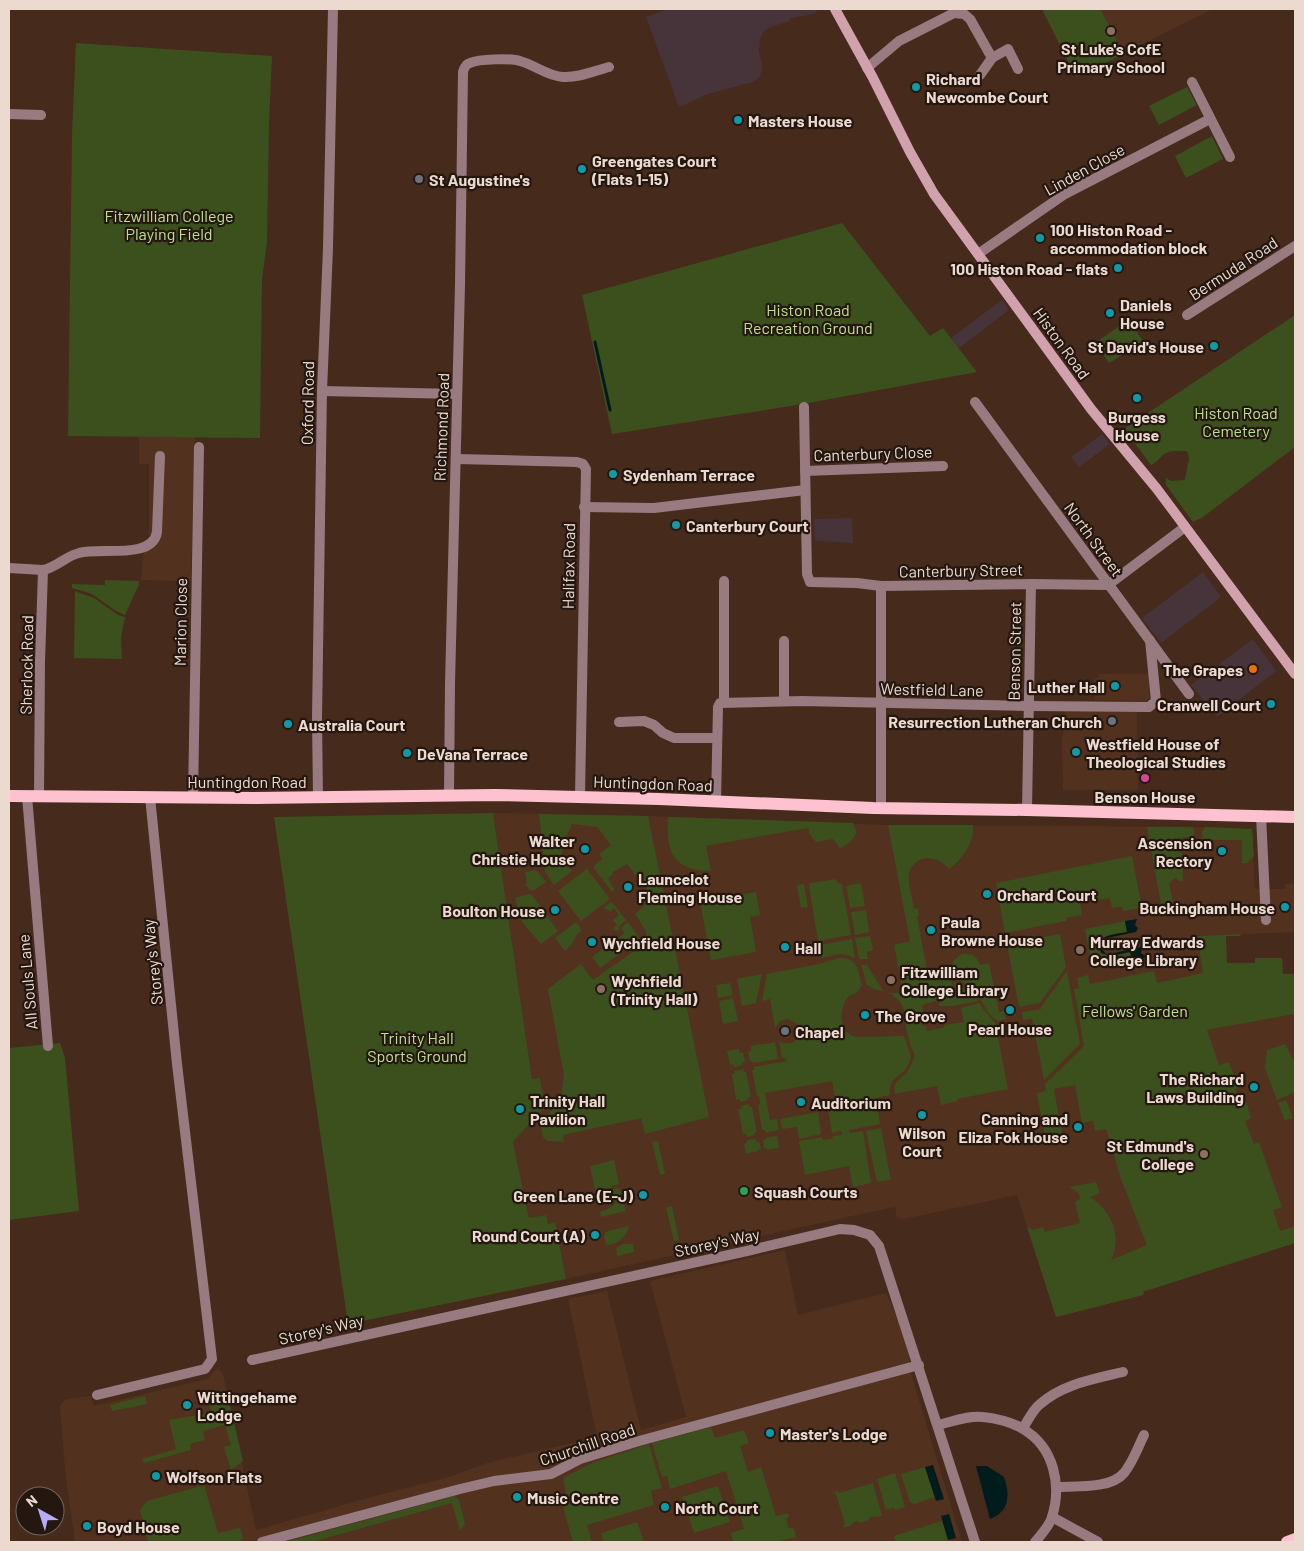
<svg xmlns="http://www.w3.org/2000/svg" width="1304" height="1551" font-family="Barlow,sans-serif">
  <rect width="100%" height="100%" fill="#462a1c"/>
  <g fill="#47333a">
    <path d="M668,9H819L814,14L791,18L787,22L770,27L764,31L760,39L759,50L762,67L760,77L753,82L708,94L679,107L646,17Z"/>
    <path d="M1002,300L1009,310L959,348L951,338Z"/>
    <path d="M1102,434L1110,444L1079,467L1071,457Z"/>
    <path d="M852,518L853,543L815,541L814,519Z"/>
    <path d="M1203,572L1221,597L1161,643L1142,618Z"/>
    <path d="M1253,639L1276,671L1217,717L1191,685Z"/>
  </g>
  <g fill="#53311f">
    <path d="M1042,9H1213L1076,77Z"/>
    <path d="M139,437H195L191,581L141,580L143,556L149,536V464H139Z"/>
    <path d="M1099,674H1149V699L1146,701L1095,700L1094,679H1097Z"/>
    <path d="M1065,710L1137,711L1138,790H1063L1062,741Z"/>
    <path d="M493,813L648,816L888,825L1205,827L1252,829L1255,889H1285V884H1295V932L1197,936L1213,1029L1295,1014V1243L1152,1289L1144,1291L1143,1295L1056,1317L1017,1195L904,1219L897,1218L895,1207L875,1211L566,1279L555,1223L548,1224L529,1218L513,1142L545,1107L540,1078L532,1079Z"/>
    <path d="M785,1250L798,1315L886,1293L911,1349L909,1367L962,1542H75L65,1471L60,1405L67,1399L91,1396L94,1406L207,1379L218,1368L223,1374L256,1530L371,1497L449,1477L487,1463L597,1437L568,1299L607,1291L641,1430L686,1417L650,1281Z"/>
  </g>
  <g fill="#3b501d">
    <path d="M1042,9H1100L1124,54L1076,77Z"/>
    <path d="M76,43L272,56L269,124L267,243L262,279L260,438L68,436L72,134Z"/>
    <path d="M1187,87L1197,105L1159,125L1149,106Z"/>
    <path d="M1212,136L1223,159L1186,178L1175,156Z"/>
    <path d="M842,223L930,336L943,328L977,372L803,404L612,434L582,295Z"/>
    <path d="M1295,315V447L1203,517L1193,522L1166,485V478L1171,481L1184,480L1185,479L1189,459L1188,453L1186,451C1179,451 1170,450 1164,454C1159,458 1158,462 1151,465L1124,429Z"/>
    <path d="M1128,320L1144,342L1109,363L1095,343Z"/>
    <path d="M105,580L139,581V584L125,615L116,611L92,594L72,588V584L105,585Z"/>
    <path d="M75,591L94,598L118,615L125,617L121,637L122,659L74,658Z"/>
    <path d="M493,813L532,1079L540,1078L545,1107L513,1142L529,1218L546,1215L548,1224L555,1222L566,1279L348,1324L274,817Z"/>
    <path d="M539,814L648,816L709,1117L645,1134L641,1118L563,1135L564,1142L548,1141L543,1137L541,1124L561,1098L564,1075L548,989L581,964L593,980L647,942L646,931L635,914L653,898L627,864L613,872V874L608,878L615,890L612,892L593,867L602,859L599,854L611,845L597,827L572,824L563,845L561,858L572,871L554,885L545,872Z"/>
    <path d="M668,817L853,823L857,832C853,840 848,845 840,848L833,839L816,842L810,835L808,828L706,846L711,871C673,870 666,853 668,817Z"/>
    <path d="M888,825H973C975,842 962,860 949,869C938,855 914,853 909,874C907,883 913,899 914,909L918,908L919,915L917,916L928,975L949,972L953,988L941,999L922,1005L923,1012L919,1013L922,1026H926L927,1031L945,1027L944,1025L964,1022L961,1008L979,1003C986,1014 995,1021 1001,1031L997,1032L1008,1089L957,1099V1101L941,1105L937,1086L895,1094C892,1081 901,1079 908,1071C911,1067 913,1060 915,1055C912,1049 909,1043 908,1036C902,1015 911,1008 890,993H898L901,996L903,993L894,945L910,941Z"/>
    <path d="M1147,827H1192L1194,829V836L1181,838L1183,881H1180L1175,878L1169,883L1173,902L1161,904Z"/>
    <path d="M1205,827L1252,829L1254,856L1247,863H1242V840H1203L1202,832Z"/>
    <path d="M1132,856L1142,908L1123,911L1122,907L1112,908L1110,898L1080,903L1082,915L1066,918V921L1005,933L996,883Z"/>
    <path d="M587,869L610,899L581,921L558,891Z"/>
    <path d="M536,870L546,882L533,891L530,890L525,884H527L525,872Z"/>
    <path d="M836,879L837,883L842,884L851,935L818,941L809,886L810,883Z"/>
    <path d="M861,883L865,906L850,908L846,886Z"/>
    <path d="M804,884L808,907L801,908L797,885Z"/>
    <path d="M756,892L760,915L750,917L756,952L711,960L700,902Z"/>
    <path d="M528,894L532,895L558,931L541,944L522,922L515,898Z"/>
    <path d="M612,902L626,920L618,927L620,929L616,931L613,928L617,925L613,920L619,915L614,908L610,912L607,909L603,908Z"/>
    <path d="M866,910L869,932L855,935L851,912Z"/>
    <path d="M1125,921L1127,932L1104,937L1098,944L1101,953L1111,956L1131,952L1132,961L1092,969L1085,929Z"/>
    <path d="M576,922L582,930C573,937 575,943 565,951L555,938Z"/>
    <path d="M628,922L640,939L600,968L592,957L625,933L621,928Z"/>
    <path d="M1060,934L1066,967L1040,1003L1019,1007L1007,944Z"/>
    <path d="M1241,934L1240,936H1226L1227,963H1255V958H1282L1283,974H1295V1014L1207,1030L1219,1065L1229,1062L1239,1088L1235,1089L1238,1098L1244,1096L1251,1118L1245,1121L1254,1144L1259,1142L1282,1207L1273,1210L1280,1231L1295,1226V1243L1152,1289L1144,1291L1143,1295L1056,1317L1027,1227L1033,1230L1043,1227L1045,1232L1080,1223L1075,1202L1080,1199L1079,1193L1069,1187L1096,1182L1100,1193L1090,1197C1111,1210 1123,1237 1111,1260L1147,1245L1121,1179L1106,1129L1095,1131L1093,1121L1082,1123L1075,1085L1054,1089L1062,1133L1045,1137L1037,1093L1046,1091L1045,1084L1084,1046L1074,989L1079,988L1077,978L1088,975L1090,984L1154,971L1157,983L1203,973L1197,936Z"/>
    <path d="M870,936L873,950L867,952V956L869,959H859L855,938Z"/>
    <path d="M852,939L855,959C845,950 834,955 822,958L819,945Z"/>
    <path d="M962,954C971,953 977,956 980,965L989,963L999,1012L1004,1011L1006,1019L998,1021C988,1016 984,1004 978,996C969,984 935,970 962,954Z"/>
    <path d="M839,958C858,957 858,971 862,986C860,987 859,990 857,992C854,995 850,994 847,998C838,1010 839,1034 856,1037L904,1036L911,1056C910,1059 909,1065 906,1068C898,1080 890,1074 890,1095L876,1098L880,1124L849,1130L850,1133L863,1131L871,1183L853,1187L849,1166L805,1175L799,1141L822,1137L823,1140L832,1139L833,1136L842,1135L841,1131L832,1133L828,1110L837,1108L832,1081L765,1093L770,1120L777,1119L779,1130L766,1133L765,1130H762L758,1105L760,1104L759,1096H757L752,1070H754V1067L787,1061L786,1058H782L779,1041C791,1049 806,1037 797,1024L788,1019L780,1021L775,1028L770,999L762,1001L767,974L819,964Z"/>
    <path d="M861,965H867L883,991L873,989L870,986L867,985Z"/>
    <path d="M1067,971L1080,1044L1044,1080L1032,1019L1023,1020L1022,1012L1041,1009V1007Z"/>
    <path d="M762,974L756,1003L742,1006L737,979Z"/>
    <path d="M954,982L975,996L978,1001L953,1006H939V1003L942,1002L955,989Z"/>
    <path d="M730,983L733,995L718,998L716,985Z"/>
    <path d="M733,998L738,1021L723,1024L719,1001Z"/>
    <path d="M9,1037L10,1048L60,1043L65,1058L79,1211L9,1220Z"/>
    <path d="M775,1042L778,1059L753,1063L752,1061H750L748,1052L751,1051V1046Z"/>
    <path d="M1285,1044L1295,1063V1092L1277,1100L1265,1068L1267,1050Z"/>
    <path d="M739,1049L740,1053L743,1052L745,1062L742,1063L743,1065L734,1067L733,1064L730,1065L727,1051Z"/>
    <path d="M744,1069V1072L746,1071L751,1097L748,1098V1100L740,1102V1099L736,1100L732,1074L735,1073L734,1071Z"/>
    <path d="M1286,1100L1293,1118L1285,1120L1278,1103Z"/>
    <path d="M749,1104V1107H752L757,1132L754,1133L755,1135L747,1137L746,1134H743L738,1109H741V1106Z"/>
    <path d="M818,1112L821,1134L799,1139L797,1127L782,1129L780,1119Z"/>
    <path d="M881,1128L891,1180L877,1182L866,1131Z"/>
    <path d="M777,1136L779,1148L767,1150V1148H764L763,1140H766L765,1138Z"/>
    <path d="M756,1139V1142L759,1141L761,1149L758,1150V1151L746,1154L744,1144L747,1143V1140Z"/>
    <path d="M658,1141L665,1174L660,1175L652,1142Z"/>
    <path d="M614,1160L619,1184L612,1186L608,1190L604,1188L595,1190L590,1166Z"/>
    <path d="M619,1188L626,1211L601,1217L600,1212L606,1210L616,1203L614,1200L615,1197L610,1195V1193L613,1189Z"/>
    <path d="M672,1206L679,1240L674,1241L666,1208Z"/>
    <path d="M629,1226C625,1239 618,1244 606,1245L604,1235L606,1234L605,1232Z"/>
    <path d="M623,1244H633L634,1252L617,1256L616,1248Z"/>
    <path d="M145,1396L147,1404L112,1411L110,1405Z"/>
    <path d="M228,1397L243,1461L231,1470L224,1447L231,1445L225,1425L203,1431L205,1440L190,1444L191,1450L144,1463L142,1459L176,1449L169,1420L211,1413L210,1405Z"/>
    <path d="M711,1427L715,1438L744,1430L749,1443L740,1446L748,1472L761,1467L776,1516L788,1513L789,1516L786,1519L788,1527L794,1529L796,1537L777,1542H733L731,1533L744,1529L726,1471L670,1489L667,1476L662,1477L652,1443Z"/>
    <path d="M649,1444L662,1488L651,1491L654,1505L587,1525L592,1542H573L563,1507L568,1505L563,1478L594,1462Z"/>
    <path d="M925,1467L935,1497L914,1504L910,1502L901,1474Z"/>
    <path d="M895,1473L905,1507L895,1510L894,1507L886,1510L877,1479Z"/>
    <path d="M873,1483L882,1516L869,1517V1520L860,1523L858,1521L852,1523V1525L844,1528L843,1525L845,1524L836,1494L833,1492L838,1491L839,1493Z"/>
    <path d="M204,1485L218,1533L240,1528L243,1538L239,1542H148L140,1510L147,1501Z"/>
    <path d="M718,1486L730,1522L694,1533L682,1497Z"/>
    <path d="M454,1496L459,1500L465,1524L460,1531L452,1503L312,1542H286Z"/>
    <path d="M942,1521L949,1542H896L894,1536Z"/>
    <path d="M637,1522L644,1542H604L601,1533Z"/>
  </g>
  <g fill="#011c1c">
    <path d="M1137,919L1135,925L1138,928L1136,932L1107,938L1100,944L1101,948L1106,954H1110L1140,947L1142,948L1141,953L1145,956L1146,958L1132,961L1130,952L1111,956L1101,953L1098,944C1104,934 1116,934 1127,932L1125,921Z"/>
    <path d="M933,1465L944,1499L936,1501L925,1467Z"/>
    <path d="M976,1466H987L1004,1477C1010,1495 1010,1511 990,1519Z"/>
    <path d="M949,1514L956,1538L948,1540L941,1516Z"/>
  </g>
  <g fill="none" stroke-linecap="round" stroke-linejoin="round">
    <path stroke="#011c1c" stroke-width="3" d="M595,342L610,410"/>
    <g stroke="#987a81" stroke-width="10">
      <path d="M867,68L899,41L954,13L964,14L970,19L992,58L1008,49L1018,69"/>
      <path d="M980,75L992,58"/>
      <path d="M1192,82L1230,157"/>
      <path d="M9,114L41,115"/>
      <path d="M978,254L1065,194L1210,119"/>
      <path d="M1187,315L1295,246"/>
      <path d="M322,391L457,394"/>
      <path d="M975,402L1189,694"/>
      <path d="M804,407L807,574L810,582L857,583L881,586L1031,584L1108,585L1185,527"/>
      <path d="M456,459L577,462L583,464L586,469L580,796"/>
      <path d="M805,471L943,466"/>
      <path d="M584,507L654,508L805,490"/>
      <path d="M9,568L43,570L40,662L39,796"/>
      <path d="M43,570C57,567 66,556 79,553C99,547 153,560 157,532L160,456"/>
      <path d="M881,586V808"/>
      <path d="M784,641V701"/>
      <path d="M724,702V581"/>
      <path d="M619,722L644,721L654,725L663,733L674,738H717"/>
      <path d="M449,795L450,684L460,285L463,72C464,68 466,64 470,63C479,59 511,58 520,61C535,65 547,76 563,77C579,78 594,71 609,67"/>
      <path d="M27,796L48,1046"/>
      <path d="M318,797L317,718L322,391L328,248L333,9"/>
      <path d="M193,798L199,447"/>
      <path d="M716,802L718,707L720,703L802,701L1029,706L1149,707L1156,701L1150,640"/>
      <path d="M1027,810L1031,584"/>
      <path d="M1261,815L1266,920"/>
      <path d="M252,1360L747,1251L840,1229L854,1230L870,1235L879,1246L975,1542"/>
      <path d="M97,1395L205,1369L212,1359L177,1064L150,797"/>
      <path d="M938,1425C952,1422 968,1415 983,1417C995,1418 1012,1422 1023,1429C1054,1447 1062,1485 1052,1517C1050,1525 1041,1535 1035,1542"/>
      <path d="M1023,1428C1028,1421 1032,1411 1039,1405C1062,1384 1094,1379 1123,1372"/>
      <path d="M1057,1487C1076,1486 1111,1489 1124,1473C1133,1462 1138,1447 1144,1435"/>
      <path d="M1052,1517L1098,1542"/>
      <path d="M262,1542L460,1489L494,1481L551,1474L580,1459L639,1441L919,1365"/>
    </g>
    <path stroke="#d1a2ad" stroke-width="10" d="M835,9L873,78L910,152L934,194L1091,409L1157,489L1295,674"/>
    <g stroke="#fec1d0" stroke-width="12">
      <path d="M9,796L253,798L495,795L659,799L873,808L1027,810L1295,817"/>
      <path d="M1287,1542L1295,1539"/>
    </g>
  </g>
  <g fill="#8d6e63" stroke="#231710" stroke-width="2">
    <circle cx="1111" cy="31" r="5"/>
    <circle cx="1080" cy="950" r="5"/>
    <circle cx="891" cy="980" r="5"/>
    <circle cx="601" cy="989" r="5"/>
    <circle cx="1204" cy="1154" r="5"/>
  </g>
  <g fill="#0f9aa8" stroke="#231710" stroke-width="2">
    <circle cx="916" cy="87" r="5"/>
    <circle cx="738" cy="120" r="5"/>
    <circle cx="582" cy="169" r="5"/>
    <circle cx="1040" cy="238" r="5"/>
    <circle cx="1118" cy="268" r="5"/>
    <circle cx="1110" cy="313" r="5"/>
    <circle cx="1214" cy="346" r="5"/>
    <circle cx="1137" cy="398" r="5"/>
    <circle cx="613" cy="474" r="5"/>
    <circle cx="676" cy="525" r="5"/>
    <circle cx="1115" cy="686" r="5"/>
    <circle cx="1271" cy="704" r="5"/>
    <circle cx="288" cy="724" r="5"/>
    <circle cx="1076" cy="752" r="5"/>
    <circle cx="407" cy="753" r="5"/>
    <circle cx="585" cy="849" r="5"/>
    <circle cx="1222" cy="851" r="5"/>
    <circle cx="628" cy="887" r="5"/>
    <circle cx="987" cy="894" r="5"/>
    <circle cx="1285" cy="907" r="5"/>
    <circle cx="555" cy="910" r="5"/>
    <circle cx="931" cy="930" r="5"/>
    <circle cx="592" cy="942" r="5"/>
    <circle cx="785" cy="947" r="5"/>
    <circle cx="1010" cy="1010" r="5"/>
    <circle cx="865" cy="1015" r="5"/>
    <circle cx="1254" cy="1087" r="5"/>
    <circle cx="801" cy="1102" r="5"/>
    <circle cx="520" cy="1109" r="5"/>
    <circle cx="922" cy="1115" r="5"/>
    <circle cx="1078" cy="1127" r="5"/>
    <circle cx="643" cy="1195" r="5"/>
    <circle cx="595" cy="1235" r="5"/>
    <circle cx="187" cy="1405" r="5"/>
    <circle cx="770" cy="1433" r="5"/>
    <circle cx="156" cy="1476" r="5"/>
    <circle cx="517" cy="1497" r="5"/>
    <circle cx="665" cy="1507" r="5"/>
    <circle cx="87" cy="1526" r="5"/>
  </g>
  <g fill="#6b7280" stroke="#231710" stroke-width="2">
    <circle cx="419" cy="179" r="5"/>
    <circle cx="1112" cy="721" r="5"/>
    <circle cx="785" cy="1031" r="5"/>
  </g>
  <circle fill="#e8710a" stroke="#231710" stroke-width="2" cx="1253" cy="669" r="5"/>
  <circle fill="#d1479c" stroke="#231710" stroke-width="2" cx="1145" cy="778" r="5"/>
  <circle fill="#2e9e5b" stroke="#231710" stroke-width="2" cx="744" cy="1191" r="5"/>
  <g text-anchor="middle" dominant-baseline="central" stroke-width="4.5" stroke-linejoin="round" paint-order="stroke">
    <g font-size="16" font-weight="bold" fill="#ecdad1" stroke="#231710" text-anchor="start">
      <text x="1111" y="48" text-anchor="middle">St Luke's CofE<tspan x="1111" dy="18">Primary School</tspan></text>
      <text x="926" y="78">Richard<tspan x="926" dy="18">Newcombe Court</tspan></text>
      <text x="748" y="120">Masters House</text>
      <text x="592" y="160">Greengates Court<tspan x="592" dy="18">(Flats 1-15)</tspan></text>
      <text x="429" y="179">St Augustine's</text>
      <text x="1050" y="229">100 Histon Road -<tspan x="1050" dy="18">accommodation block</tspan></text>
      <text x="1108" y="268" text-anchor="end">100 Histon Road - flats</text>
      <text x="1120" y="304">Daniels<tspan x="1120" dy="18">House</tspan></text>
      <text x="1204" y="346" text-anchor="end">St David's House</text>
      <text x="1137" y="416" text-anchor="middle">Burgess<tspan x="1137" dy="18">House</tspan></text>
      <text x="623" y="474">Sydenham Terrace</text>
      <text x="686" y="525">Canterbury Court</text>
      <text x="1243" y="669" text-anchor="end">The Grapes</text>
      <text x="1105" y="686" text-anchor="end">Luther Hall</text>
      <text x="1261" y="704" text-anchor="end">Cranwell Court</text>
      <text x="1102" y="721" text-anchor="end">Resurrection Lutheran Church</text>
      <text x="298" y="724">Australia Court</text>
      <text x="1086" y="743">Westfield House of<tspan x="1086" dy="18">Theological Studies</tspan></text>
      <text x="417" y="753">DeVana Terrace</text>
      <text x="1145" y="796" text-anchor="middle">Benson House</text>
      <text x="575" y="840" text-anchor="end">Walter<tspan x="575" dy="18">Christie House</tspan></text>
      <text x="1212" y="842" text-anchor="end">Ascension<tspan x="1212" dy="18">Rectory</tspan></text>
      <text x="638" y="878">Launcelot<tspan x="638" dy="18">Fleming House</tspan></text>
      <text x="997" y="894">Orchard Court</text>
      <text x="1275" y="907" text-anchor="end">Buckingham House</text>
      <text x="545" y="910" text-anchor="end">Boulton House</text>
      <text x="941" y="921">Paula<tspan x="941" dy="18">Browne House</tspan></text>
      <text x="1090" y="941">Murray Edwards<tspan x="1090" dy="18">College Library</tspan></text>
      <text x="602" y="942">Wychfield House</text>
      <text x="795" y="947">Hall</text>
      <text x="901" y="971">Fitzwilliam<tspan x="901" dy="18">College Library</tspan></text>
      <text x="611" y="980">Wychfield<tspan x="611" dy="18">(Trinity Hall)</tspan></text>
      <text x="875" y="1015">The Grove</text>
      <text x="1010" y="1028" text-anchor="middle">Pearl House</text>
      <text x="795" y="1031">Chapel</text>
      <text x="1244" y="1078" text-anchor="end">The Richard<tspan x="1244" dy="18">Laws Building</tspan></text>
      <text x="530" y="1100">Trinity Hall<tspan x="530" dy="18">Pavilion</tspan></text>
      <text x="811" y="1102">Auditorium</text>
      <text x="1068" y="1118" text-anchor="end">Canning and<tspan x="1068" dy="18">Eliza Fok House</tspan></text>
      <text x="922" y="1132" text-anchor="middle">Wilson<tspan x="922" dy="18">Court</tspan></text>
      <text x="1194" y="1145" text-anchor="end">St Edmund's<tspan x="1194" dy="18">College</tspan></text>
      <text x="754" y="1191">Squash Courts</text>
      <text x="633" y="1195" text-anchor="end">Green Lane (E-J)</text>
      <text x="585" y="1235" text-anchor="end">Round Court (A)</text>
      <text x="197" y="1396">Wittingehame<tspan x="197" dy="18">Lodge</tspan></text>
      <text x="780" y="1433">Master's Lodge</text>
      <text x="166" y="1476">Wolfson Flats</text>
      <text x="527" y="1497">Music Centre</text>
      <text x="675" y="1507">North Court</text>
      <text x="97" y="1526">Boyd House</text>
    </g>
    <g font-size="16" fill="#ecdad1" stroke="#231710">
      <text transform="translate(1084 169) rotate(-29)">Linden Close</text>
      <text transform="translate(1233 268) rotate(-33)">Bermuda Road</text>
      <text transform="translate(1062 343) rotate(54)">Histon Road</text>
      <text transform="translate(307 403) rotate(-89)">Oxford Road</text>
      <text transform="translate(441 427) rotate(-88)">Richmond Road</text>
      <text transform="translate(873 453) rotate(-2)">Canterbury Close</text>
      <text transform="translate(1094 539) rotate(54)">North Street</text>
      <text transform="translate(568 566) rotate(-89)">Halifax Road</text>
      <text transform="translate(961 570) rotate(-1)">Canterbury Street</text>
      <text transform="translate(180 622) rotate(-89)">Marion Close</text>
      <text transform="translate(1014 651) rotate(-89)">Benson Street</text>
      <text transform="translate(26 665) rotate(-89)">Sherlock Road</text>
      <text transform="translate(932 689) rotate(1)">Westfield Lane</text>
      <text x="247" y="781">Huntingdon Road</text>
      <text transform="translate(653 783) rotate(2)">Huntingdon Road</text>
      <text transform="translate(152 962) rotate(-96)">Storey's Way</text>
      <text transform="translate(27 982) rotate(-95)">All Souls Lane</text>
      <text transform="translate(717 1242) rotate(-12)">Storey's Way</text>
      <text transform="translate(321 1329) rotate(-13)">Storey's Way</text>
      <text transform="translate(587 1444) rotate(-19)">Churchill Road</text>
    </g>
    <g font-size="16" fill="#bbe08e" stroke="#231710">
      <text x="169" y="215">Fitzwilliam College<tspan x="169" dy="18">Playing Field</tspan></text>
      <text x="808" y="309">Histon Road<tspan x="808" dy="18">Recreation Ground</tspan></text>
      <text x="1236" y="412">Histon Road<tspan x="1236" dy="18">Cemetery</tspan></text>
      <text x="1135" y="1010">Fellows' Garden</text>
      <text x="417" y="1037">Trinity Hall<tspan x="417" dy="18">Sports Ground</tspan></text>
    </g>
  </g>
  <rect width="1304" height="1551" fill="none" stroke="#ecdad1" stroke-width="20"/>
  <g transform="translate(40 1511) rotate(321)"><circle r="24" fill="#231710" stroke="#73655d"/>
  <path d="M0-4L9 19L0 12L-9 19Z" fill="#b6acf8"/>
  <text y="-8" font-size="14" font-weight="bold" text-anchor="middle" fill="#ecdad1">N</text>
  </g>
</svg>
